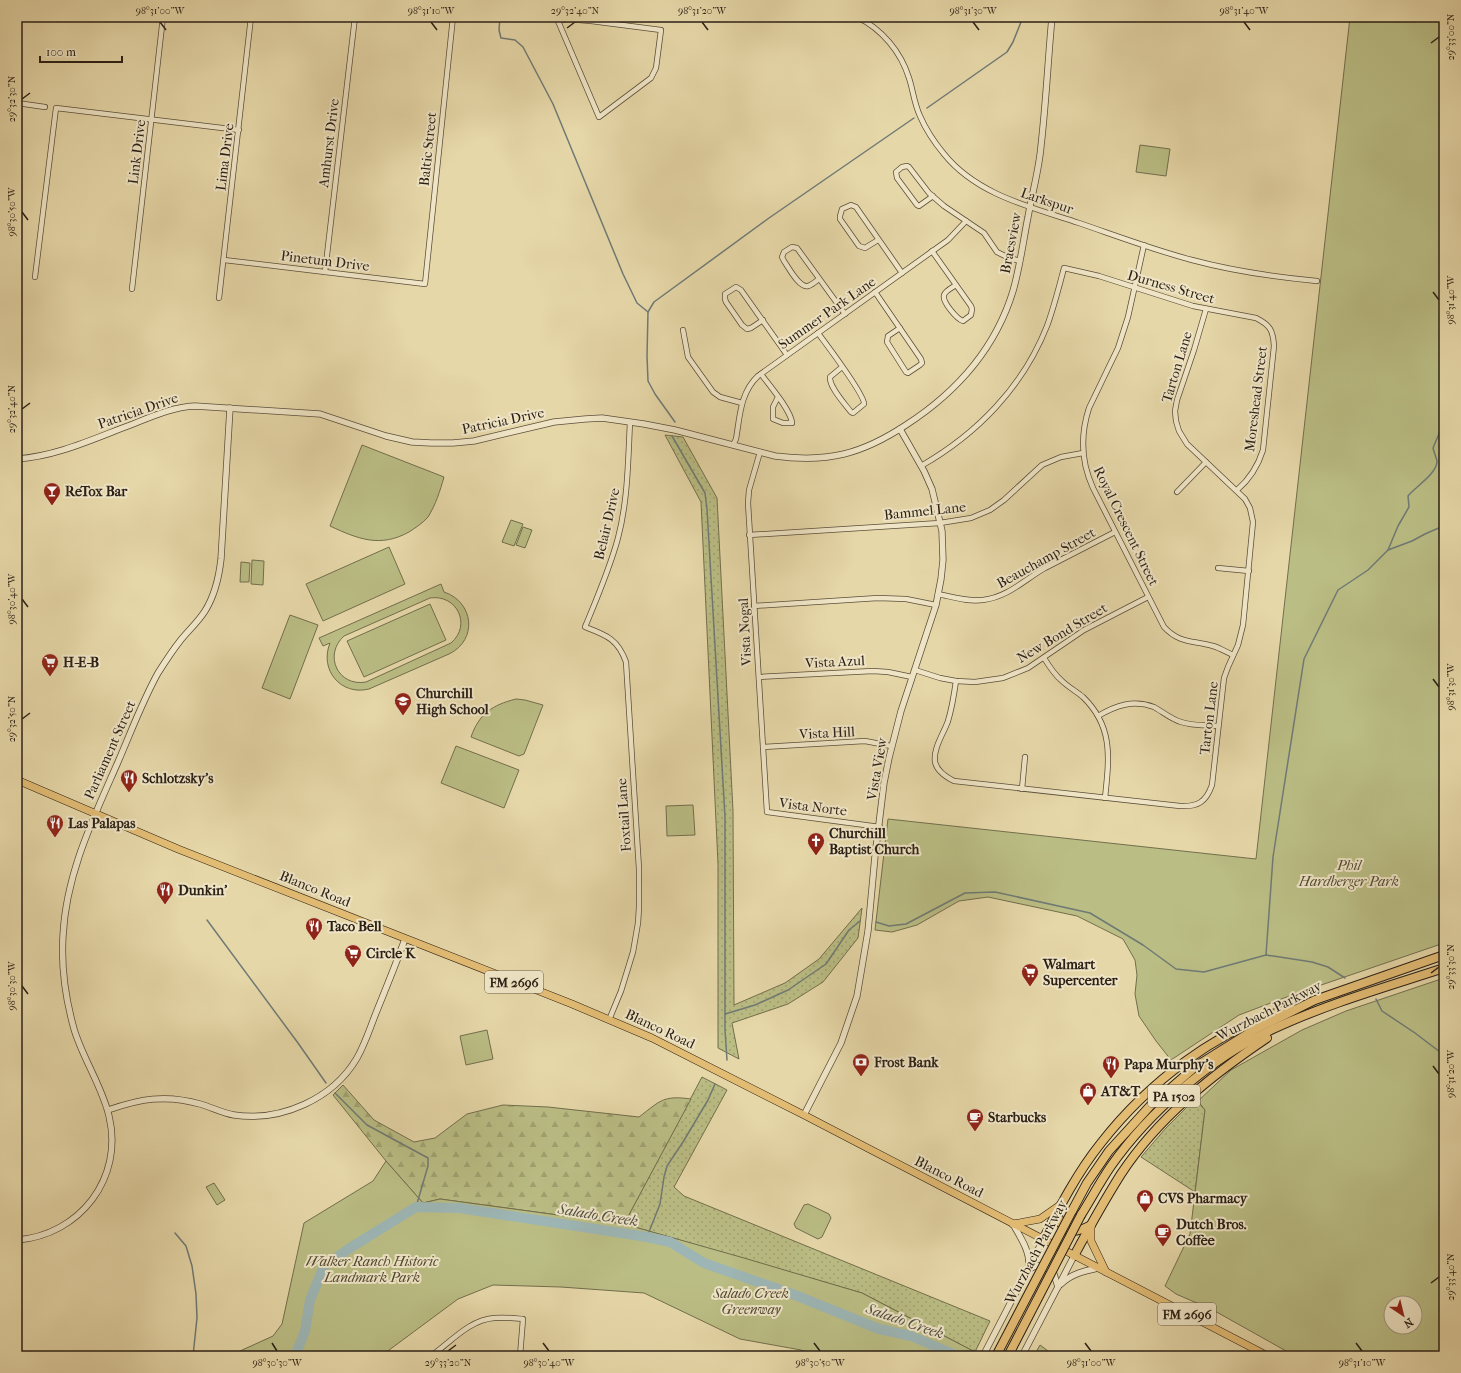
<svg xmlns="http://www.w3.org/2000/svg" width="1461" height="1373" font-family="'IM FELL French Canon',serif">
  <defs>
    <pattern id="grass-dots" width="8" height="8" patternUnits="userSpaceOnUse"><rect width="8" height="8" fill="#babd84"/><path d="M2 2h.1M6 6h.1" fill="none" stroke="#a0a271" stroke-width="1.8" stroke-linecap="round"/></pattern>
    <pattern id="forest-firs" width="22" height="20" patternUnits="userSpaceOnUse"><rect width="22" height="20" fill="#babd84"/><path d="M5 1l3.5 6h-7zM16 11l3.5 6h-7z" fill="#a0a271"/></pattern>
  </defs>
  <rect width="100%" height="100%" fill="#e6d7a8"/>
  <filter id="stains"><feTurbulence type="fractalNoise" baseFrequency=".005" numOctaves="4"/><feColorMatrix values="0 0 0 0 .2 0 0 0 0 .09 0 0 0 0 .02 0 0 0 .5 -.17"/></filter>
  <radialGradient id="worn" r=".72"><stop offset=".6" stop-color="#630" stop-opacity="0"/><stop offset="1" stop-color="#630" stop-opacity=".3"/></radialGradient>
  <g fill="url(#grass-dots)" stroke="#726e4d">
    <path d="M665,435L683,437L717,498L733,811L734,1005L785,983L819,959L862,908L858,938L823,982L788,1004L732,1023L739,1059L718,1048V864L701,502Z"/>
    <path d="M702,1077L727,1090L674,1187L684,1196L990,1321L975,1352L862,1293L624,1224Z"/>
    <path d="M1195,1099L1205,1110L1195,1192L1141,1157L1166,1128Z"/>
  </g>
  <path fill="url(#forest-firs)" stroke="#726e4d" d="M343,1085L374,1120L414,1142L435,1138L467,1114L503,1105L548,1107L639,1117C660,1101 663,1095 691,1099L624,1224L440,1199L423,1203L386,1161L333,1095Z"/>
  <g fill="#babd84" stroke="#726e4d" fill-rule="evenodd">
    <path d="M1350,17H1444V943L1292,995L1239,1015L1171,1060L1156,1041L1139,1016L1135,994L1137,975L1135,960L1123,939L1077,916L988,897L959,901L917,925L892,932L875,930L888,819L1256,859Z"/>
    <path d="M1140,145L1170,149L1166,176L1136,172Z"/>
    <path d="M362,445L444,477C440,491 436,504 428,517C423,523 415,528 409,532C380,548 358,539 330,526Z"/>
    <path d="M511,520L523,524L514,546L502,542Z"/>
    <path d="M523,527L532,530L525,548L516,545Z"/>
    <path d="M389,547L405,584L323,621L306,584Z"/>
    <path d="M252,560L264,561L263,585L251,584Z"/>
    <path d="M241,562L250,563L249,582H240Z"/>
    <path d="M441,584L444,592C474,602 478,640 449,654L369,689C341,696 319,670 330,643L323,646L319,638ZM430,598C457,594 472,625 451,643L366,682C338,687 323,655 344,636Z"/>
    <path d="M430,604L446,640L364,677L347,641Z"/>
    <path d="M290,615L318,625L290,699L262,688Z"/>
    <path d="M516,699L525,700L543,705L524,754L519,756L471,737C479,714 492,705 516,699Z"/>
    <path d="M456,746L519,770L504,808L441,783Z"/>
    <path d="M693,805L695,835L667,836L666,806Z"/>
    <path d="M1444,978V1356H1295L1213,1310L1176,1294L1165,1286L1190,1234L1205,1110L1198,1101L1231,1070L1302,1030L1346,1011ZM1391,1303H1415V1327H1391Z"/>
    <path d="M487,1030L493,1059L466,1065L460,1036Z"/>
    <path d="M386,1161L423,1203L440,1199L624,1224L744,1258L862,1293L975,1352L972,1356H819L801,1350L740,1339L644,1293L561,1287L493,1285L458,1299L381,1356H229L273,1336L282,1324L304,1223L373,1181Z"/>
    <path d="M214,1183L225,1200L217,1205L206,1187Z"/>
    <path d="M808,1204L829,1214L831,1218L822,1237L818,1239L796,1228L794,1224L804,1205Z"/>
    <path d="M1040,1345L1055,1356H1034Z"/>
  </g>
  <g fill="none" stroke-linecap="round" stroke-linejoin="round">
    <g stroke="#6f7a75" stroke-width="1.5">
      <path d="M500,17L499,30L501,38L515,40L523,47L553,104L623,274L637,303L648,312"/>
      <path d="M927,108L1007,52L1013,42L1023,17"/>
      <path d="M675,422L655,394L648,381L647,356L648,312L654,302L769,218L914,118"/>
      <path d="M672,436L705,493L707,509L725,817V1030L727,1060"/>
      <path d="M1388,550L1398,526L1409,507L1408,496C1415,487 1437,474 1437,461C1436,457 1434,452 1433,448L1444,422"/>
      <path d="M207,920L298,1043L326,1083"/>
      <path d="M876,922L889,926L906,924L965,893L995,892L1090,913L1143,945L1176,969L1204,972L1266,955L1312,962L1328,967L1345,978"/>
      <path d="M1266,955L1273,857L1304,659L1338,590L1368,570L1388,550L1412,541L1425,534L1441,527L1444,522"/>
      <path d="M1376,999L1382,1011L1415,1033L1444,1055"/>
      <path d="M725,1014L755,1005L788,990L826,964L849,930L860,921"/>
      <path d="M335,1093L367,1125L428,1158V1166L416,1207"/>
      <path d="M175,1233L186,1246L192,1266L196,1294L197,1318L193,1356"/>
      <path d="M647,1237L660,1204L664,1177L667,1166L683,1142L708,1100L715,1084"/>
    </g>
    <path stroke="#9db6b5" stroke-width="10" d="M295,1356L305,1331L310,1300L324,1266L350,1248L416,1207L459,1208L647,1237L670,1242L704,1263L795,1295L879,1329L911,1336L958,1356"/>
    <g stroke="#5a4e3a" stroke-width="6">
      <g id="minor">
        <path d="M556,17L558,21L599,117L651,78L656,68L661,30L591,21L567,19L558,21"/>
        <path d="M857,17C882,29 901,52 909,78C913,90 914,103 920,116C926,130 934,142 944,154C977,195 1031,207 1079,223C1117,236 1154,250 1192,260C1233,271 1275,277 1317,281"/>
        <path d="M17,103L45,107"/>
        <path d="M933,196L919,206L917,205L897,178L896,172L902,167L907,166L909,167L929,193L944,206L984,233L997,252L1009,258L1020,261"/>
        <path d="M878,240L865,248L859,246L840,219V216L842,209L851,205L856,207L902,273"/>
        <path d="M1144,245L1128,317L1118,348L1089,408C1080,436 1081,462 1093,488L1164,627C1180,644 1192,640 1213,646C1220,648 1226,652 1233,655"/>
        <path d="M932,251L971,306L972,309L971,315L963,321C957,319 942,302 944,295C945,291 953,287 956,285"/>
        <path d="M224,260L425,284L453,17"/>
        <path d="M325,272L355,17"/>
        <path d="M35,277L56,108L239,130"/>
        <path d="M819,279C816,281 812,285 808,286C799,288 789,268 784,261L782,257L784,252L792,247L797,248L845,314"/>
        <path d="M132,289L163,17"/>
        <path d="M875,292L921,359L922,363L920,365L908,373L906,372L887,342L888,336L900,328"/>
        <path d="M219,298L251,17"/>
        <path d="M763,320L751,328L747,329L742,325L726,302L725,299V294L736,287L741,290L787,355"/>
        <path d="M683,330L688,357L713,392L720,397L742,403"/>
        <path d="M818,333C826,344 865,395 864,404L853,413L851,412C845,404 829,387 830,377L842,367"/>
        <path d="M761,374C769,385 791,410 792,423H783L773,419V407L778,397"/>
        <path d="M733,445L736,439C740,416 740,393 758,376L948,240L966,221"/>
        <path d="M760,452L749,490L748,503L767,812L880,827"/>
        <path d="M921,466C977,434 1023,387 1047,326C1054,307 1059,287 1064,268L1099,276L1193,306L1256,318C1270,325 1273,330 1274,346L1263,450C1258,466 1250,479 1237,490"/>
        <path d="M1177,492L1206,462"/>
        <path d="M749,535L940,523L971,518L990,510L1004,500L1042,465L1061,457L1083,453"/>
        <path d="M1218,568L1249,571"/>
        <path d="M938,594C953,597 968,602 983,600C1008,597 1024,580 1045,568C1068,556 1092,544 1115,532"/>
        <path d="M754,606L878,598L906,599L936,605"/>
        <path d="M1044,658C1049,666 1054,674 1061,680C1068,687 1076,691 1083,697C1114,727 1109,759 1105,798"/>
        <path d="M915,670L940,678L956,681L975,682L1003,678L1028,668L1084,630L1148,597"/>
        <path d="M759,677L873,671L888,672L912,677"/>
        <path d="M956,681C954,695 952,708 948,721C944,733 933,748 935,762C937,771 946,777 954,781L1180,806C1198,807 1206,802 1212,785L1224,678L1228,667L1238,645L1243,625L1253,522L1250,508L1245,499L1187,444L1179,431L1176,421L1175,411L1177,400L1194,350L1206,309"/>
        <path d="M1098,716C1115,706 1133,699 1154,707C1163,712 1171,719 1181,722C1193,726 1206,725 1218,726"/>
        <path d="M763,747L865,741L891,746"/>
        <path d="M1022,789L1025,757"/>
        <path d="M609,1020L621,991L633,952L638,923L639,907V869L626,662C618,639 606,635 585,627C597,598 610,568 618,538C628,500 628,461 630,422"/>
        <path d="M431,1356C451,1342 469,1320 494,1318C504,1317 513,1318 523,1319L520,1356"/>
      </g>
    </g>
    <g stroke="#5a4e3a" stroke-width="7">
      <g id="tertiary">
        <path d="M17,459C58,456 95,438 133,424C153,416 173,407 195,406L320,414L386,436L412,442L431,443H453L474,441L554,422L585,419L602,418L644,424L675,430L775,456C828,463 862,454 906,425C957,392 995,350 1013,291C1020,267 1023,242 1028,217C1032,194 1039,170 1041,146C1046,103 1048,60 1052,17"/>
        <path d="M108,1110C140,1099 165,1094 200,1104C211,1107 222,1113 234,1115C281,1122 333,1099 357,1058C365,1044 370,1028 376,1013C386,988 396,964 405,939"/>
        <path d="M804,1115L841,1043L857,996L868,931L875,856L884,783L889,758L901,711L936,605L941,579L943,560L942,531L932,489L924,471L900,429"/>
        <path d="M1013,1224C1020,1237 1029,1249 1029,1264"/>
        <path d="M17,1240C80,1235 124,1178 109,1116C102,1086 83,1059 74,1029C66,1000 61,967 63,936C66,874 93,819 118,762C131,732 142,702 158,673C165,662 172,651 180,641C188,631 198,622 205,611C215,595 219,577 221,559L230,408"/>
        <path d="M1027,1271C1038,1262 1045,1265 1054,1274L1058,1287"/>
        <path d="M1061,1284C1071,1274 1084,1271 1098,1268"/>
        <path d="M983,1356L1043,1240"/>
        <path d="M1022,1356L1074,1256"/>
      </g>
    </g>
    <g stroke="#2b2016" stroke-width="8">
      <g id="primary">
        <path d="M17,780L178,849L572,1004L652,1038L804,1115L1268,1356"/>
        <path d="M1013,1224L1040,1219L1060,1205"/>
        <path d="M1091,1226V1241L1106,1272"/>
      </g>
    </g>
    <g stroke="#2b2016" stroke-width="10">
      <g id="motorway">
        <path d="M1057,1211C1061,1234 1073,1235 1091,1225"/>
        <path d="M1072,1211L1087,1183L1109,1151L1150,1106L1195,1067L1254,1030L1315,1000L1444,955"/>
        <path d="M1081,1215C1091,1199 1100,1182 1111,1166C1149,1112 1211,1058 1271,1030C1326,1004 1386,987 1444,968"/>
        <path d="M1043,1240C1060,1206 1077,1173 1101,1143C1148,1083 1216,1030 1291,1008"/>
        <path d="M1074,1256C1089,1228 1104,1201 1121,1174C1158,1118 1212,1075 1267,1038"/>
      </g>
    </g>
    <use href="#minor" stroke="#efe5c6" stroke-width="4.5"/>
    <use href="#tertiary" stroke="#efe5c6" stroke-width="5.5"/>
    <use href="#primary" stroke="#e3bc74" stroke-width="7"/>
    <use href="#motorway" stroke="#e3bc74" stroke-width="8"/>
    <g stroke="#2b2016" stroke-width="10" stroke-linecap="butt">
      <g id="motorway-bridge">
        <path d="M996,1356L1072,1211"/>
        <path d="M1008,1356L1081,1215"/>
      </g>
    </g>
    <use href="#motorway-bridge" stroke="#e3bc74" stroke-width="8"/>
  </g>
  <path fill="none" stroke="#2b2016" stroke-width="1.5" d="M160,22L166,30M431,22L437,30M702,22L708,30M973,22L979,30M1244,22L1250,30M567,28L575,22M1431,43L1439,37M22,99L30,93M22,212L28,220M1433,292L1439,300M22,409L30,403M22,599L28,607M1433,679L1439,687M22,719L30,713M1431,973L1439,967M22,986L28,994M1433,1066L1439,1074M1431,1283L1439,1277M272,1343L277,1351M543,1343L549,1351M814,1343L820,1351M1085,1343L1091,1351M1356,1343L1362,1351M448,1351L456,1345"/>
  <defs>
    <g id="bar-pin" transform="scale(0.9)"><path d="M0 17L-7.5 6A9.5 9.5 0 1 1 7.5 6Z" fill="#8f2418" stroke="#efe5c6"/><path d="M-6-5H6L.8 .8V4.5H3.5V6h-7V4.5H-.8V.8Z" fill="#fff"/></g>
    <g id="supermarket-pin" transform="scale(0.9)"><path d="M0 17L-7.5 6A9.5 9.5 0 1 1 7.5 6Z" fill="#8f2418" stroke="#efe5c6"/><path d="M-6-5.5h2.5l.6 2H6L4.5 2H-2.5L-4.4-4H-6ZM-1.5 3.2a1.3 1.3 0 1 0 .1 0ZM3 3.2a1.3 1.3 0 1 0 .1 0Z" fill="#fff"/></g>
    <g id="school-pin" transform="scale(0.9)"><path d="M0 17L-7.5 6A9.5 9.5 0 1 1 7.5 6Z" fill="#8f2418" stroke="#efe5c6"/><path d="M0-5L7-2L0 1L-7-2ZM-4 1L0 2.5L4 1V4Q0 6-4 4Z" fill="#fff"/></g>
    <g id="restaurant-pin" transform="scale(0.9)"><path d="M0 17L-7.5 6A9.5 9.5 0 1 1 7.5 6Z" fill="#8f2418" stroke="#efe5c6"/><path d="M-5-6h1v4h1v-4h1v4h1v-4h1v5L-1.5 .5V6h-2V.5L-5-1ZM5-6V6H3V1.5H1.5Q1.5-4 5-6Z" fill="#fff"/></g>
    <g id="church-pin" transform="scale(0.9)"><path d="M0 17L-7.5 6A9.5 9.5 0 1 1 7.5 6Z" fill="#8f2418" stroke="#efe5c6"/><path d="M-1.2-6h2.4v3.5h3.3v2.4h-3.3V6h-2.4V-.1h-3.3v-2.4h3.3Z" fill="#fff"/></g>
    <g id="bank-pin" transform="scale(0.9)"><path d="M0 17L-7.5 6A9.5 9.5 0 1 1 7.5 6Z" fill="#8f2418" stroke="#efe5c6"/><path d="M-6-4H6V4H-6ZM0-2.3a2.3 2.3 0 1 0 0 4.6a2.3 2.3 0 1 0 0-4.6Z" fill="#fff"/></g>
    <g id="shop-pin" transform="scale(0.9)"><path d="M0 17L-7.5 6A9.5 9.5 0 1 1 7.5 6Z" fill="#8f2418" stroke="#efe5c6"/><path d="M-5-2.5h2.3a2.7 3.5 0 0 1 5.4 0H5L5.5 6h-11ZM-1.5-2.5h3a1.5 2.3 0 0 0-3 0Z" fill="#fff"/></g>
    <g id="cafe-pin" transform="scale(0.9)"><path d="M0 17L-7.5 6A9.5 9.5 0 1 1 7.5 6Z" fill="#8f2418" stroke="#efe5c6"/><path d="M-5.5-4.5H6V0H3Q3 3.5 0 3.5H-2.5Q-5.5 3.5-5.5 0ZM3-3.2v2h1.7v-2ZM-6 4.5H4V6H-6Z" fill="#fff"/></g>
  </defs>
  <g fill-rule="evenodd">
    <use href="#bar-pin" x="52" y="491"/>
    <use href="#supermarket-pin" x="50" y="662"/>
    <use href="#school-pin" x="403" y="701"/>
    <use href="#restaurant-pin" x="129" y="778"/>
    <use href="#restaurant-pin" x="55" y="823"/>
    <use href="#church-pin" x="816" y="841"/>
    <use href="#restaurant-pin" x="165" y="890"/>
    <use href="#restaurant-pin" x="314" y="926"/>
    <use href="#supermarket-pin" x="353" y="953"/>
    <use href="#supermarket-pin" x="1030" y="972"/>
    <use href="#bank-pin" x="861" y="1062"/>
    <use href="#restaurant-pin" x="1111" y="1064"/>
    <use href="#shop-pin" x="1088" y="1091"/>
    <use href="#cafe-pin" x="975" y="1117"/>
    <use href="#shop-pin" x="1145" y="1198"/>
    <use href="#cafe-pin" x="1163" y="1232"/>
  </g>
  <g text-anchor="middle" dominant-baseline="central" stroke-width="4" stroke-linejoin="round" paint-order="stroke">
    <g fill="#efe5c6" stroke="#665b4b" stroke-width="1">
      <rect x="485" y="971" width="58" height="22" rx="3"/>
      <rect x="1148" y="1085" width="52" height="22" rx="3"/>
      <rect x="1158" y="1303" width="58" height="22" rx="3"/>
    </g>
    <g font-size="13" font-weight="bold" fill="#2b2016">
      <text x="514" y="982">FM 2696</text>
      <text x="1174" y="1096">PA 1502</text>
      <text x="1187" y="1314">FM 2696</text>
    </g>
    <g font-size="14" fill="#2b2016" stroke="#efe5c6">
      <text transform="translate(329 143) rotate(-83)">Amhurst Drive</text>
      <text transform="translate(428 149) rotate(-84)">Baltic Street</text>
      <text transform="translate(137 152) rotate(-83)">Link Drive</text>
      <text transform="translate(225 157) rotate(-83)">Lima Drive</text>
      <text transform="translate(1047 201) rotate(19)">Larkspur</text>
      <text transform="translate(1011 243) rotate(-79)">Braesview</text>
      <text transform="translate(325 261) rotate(7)">Pinetum Drive</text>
      <text transform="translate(1171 287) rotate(16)">Durness Street</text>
      <text transform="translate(827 313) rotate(-35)">Summer Park Lane</text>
      <text transform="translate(1177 367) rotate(-73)">Tarton Lane</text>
      <text transform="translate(1256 399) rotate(-83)">Moreshead Street</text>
      <text transform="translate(138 411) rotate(-19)">Patricia Drive</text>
      <text transform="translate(503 421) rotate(-12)">Patricia Drive</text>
      <text transform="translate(925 511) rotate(-6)">Bammel Lane</text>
      <text transform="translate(607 524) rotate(-77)">Belair Drive</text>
      <text transform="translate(1126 526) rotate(64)">Royal Crescent Street</text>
      <text transform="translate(1046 558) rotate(-29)">Beauchamp Street</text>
      <text transform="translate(745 632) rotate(-93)">Vista Nogal</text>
      <text transform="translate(1062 633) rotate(-31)">New Bond Street</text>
      <text transform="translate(835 662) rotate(-3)">Vista Azul</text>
      <text transform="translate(1209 718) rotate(-83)">Tarton Lane</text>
      <text transform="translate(827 733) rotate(-3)">Vista Hill</text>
      <text transform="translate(110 750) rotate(-66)">Parliament Street</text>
      <text transform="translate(877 769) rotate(-80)">Vista View</text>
      <text transform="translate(813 807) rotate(7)">Vista Norte</text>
      <text transform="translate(624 815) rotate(-94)">Foxtail Lane</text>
      <text transform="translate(315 889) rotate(22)">Blanco Road</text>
      <text transform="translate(1269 1011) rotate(-27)">Wurzbach Parkway</text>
      <text transform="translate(660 1029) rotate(25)">Blanco Road</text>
      <text transform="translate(949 1177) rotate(27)">Blanco Road</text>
      <text transform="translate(1036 1252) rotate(-62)">Wurzbach Parkway</text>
    </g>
    <g font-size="14" font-weight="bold" fill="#2b2016" stroke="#efe5c6" text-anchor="start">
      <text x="65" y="491">ReTox Bar</text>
      <text x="63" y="662">H-E-B</text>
      <text x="416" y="693">Churchill<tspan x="416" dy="16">High School</tspan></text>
      <text x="142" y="778">Schlotzsky's</text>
      <text x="68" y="823">Las Palapas</text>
      <text x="829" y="833">Churchill<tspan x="829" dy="16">Baptist Church</tspan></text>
      <text x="178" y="890">Dunkin'</text>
      <text x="327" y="926">Taco Bell</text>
      <text x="366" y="953">Circle K</text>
      <text x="1043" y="964">Walmart<tspan x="1043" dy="16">Supercenter</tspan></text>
      <text x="874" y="1062">Frost Bank</text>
      <text x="1124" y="1064">Papa Murphy's</text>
      <text x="1101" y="1091">AT&amp;T</text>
      <text x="988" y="1117">Starbucks</text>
      <text x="1158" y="1198">CVS Pharmacy</text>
      <text x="1176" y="1224">Dutch Bros.<tspan x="1176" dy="16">Coffee</tspan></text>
    </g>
    <g font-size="14" font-style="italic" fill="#4f4732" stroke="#efe5c6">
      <text x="1349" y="865">Phil<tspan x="1349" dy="16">Hardberger Park</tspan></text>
      <text x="372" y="1261">Walker Ranch Historic<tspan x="372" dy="16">Landmark Park</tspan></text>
      <text x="751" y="1293">Salado Creek<tspan x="751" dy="16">Greenway</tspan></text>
    </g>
    <g font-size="15" font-style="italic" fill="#4d4d46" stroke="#efe5c6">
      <text transform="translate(598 1215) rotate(9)">Salado Creek</text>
      <text transform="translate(905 1321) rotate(19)">Salado Creek</text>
    </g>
  </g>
  <rect width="1461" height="1373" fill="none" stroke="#e6d7a8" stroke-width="44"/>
  <g transform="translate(1403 1315) rotate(145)"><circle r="19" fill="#efe5c6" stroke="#a19680"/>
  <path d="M0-3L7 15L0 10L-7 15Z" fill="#8f2418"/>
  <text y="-6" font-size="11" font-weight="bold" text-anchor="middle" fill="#2b2016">N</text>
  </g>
  <path d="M40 56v6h82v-6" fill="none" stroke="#2b2016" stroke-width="2"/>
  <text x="46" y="56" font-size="12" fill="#2b2016" stroke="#efe5c6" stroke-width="3" paint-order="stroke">100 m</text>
  <rect x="22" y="22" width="1417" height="1329" fill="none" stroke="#2b2016" stroke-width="1.5"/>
  <g font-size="10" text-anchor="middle" fill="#2b2016">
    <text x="160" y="14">98°31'00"W</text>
    <text x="431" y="14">98°31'10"W</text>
    <text x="575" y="14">29°32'40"N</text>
    <text x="702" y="14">98°31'20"W</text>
    <text x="973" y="14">98°31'30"W</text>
    <text x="1244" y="14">98°31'40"W</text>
    <text transform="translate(1450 37) rotate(-90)" y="4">29°33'00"N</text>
    <text transform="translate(11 99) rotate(-90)" y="4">29°32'30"N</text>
    <text transform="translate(11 212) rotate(-90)" y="4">98°30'50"W</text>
    <text transform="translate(1450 300) rotate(-90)" y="4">98°31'40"W</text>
    <text transform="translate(11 409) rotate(-90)" y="4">29°32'40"N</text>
    <text transform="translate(11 599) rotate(-90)" y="4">98°30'40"W</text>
    <text transform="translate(1450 687) rotate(-90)" y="4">98°31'30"W</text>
    <text transform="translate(11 719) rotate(-90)" y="4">29°32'50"N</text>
    <text transform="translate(1450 967) rotate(-90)" y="4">29°33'30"N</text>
    <text transform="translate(11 986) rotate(-90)" y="4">98°30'30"W</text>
    <text transform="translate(1450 1074) rotate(-90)" y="4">98°31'20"W</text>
    <text transform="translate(1450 1277) rotate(-90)" y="4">29°33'40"N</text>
    <text x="277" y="1366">98°30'30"W</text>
    <text x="448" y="1366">29°33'20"N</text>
    <text x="549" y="1366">98°30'40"W</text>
    <text x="820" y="1366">98°30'50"W</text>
    <text x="1091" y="1366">98°31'00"W</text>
    <text x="1362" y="1366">98°31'10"W</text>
  </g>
  <rect width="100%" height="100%" filter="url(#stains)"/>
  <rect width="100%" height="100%" fill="url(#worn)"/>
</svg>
